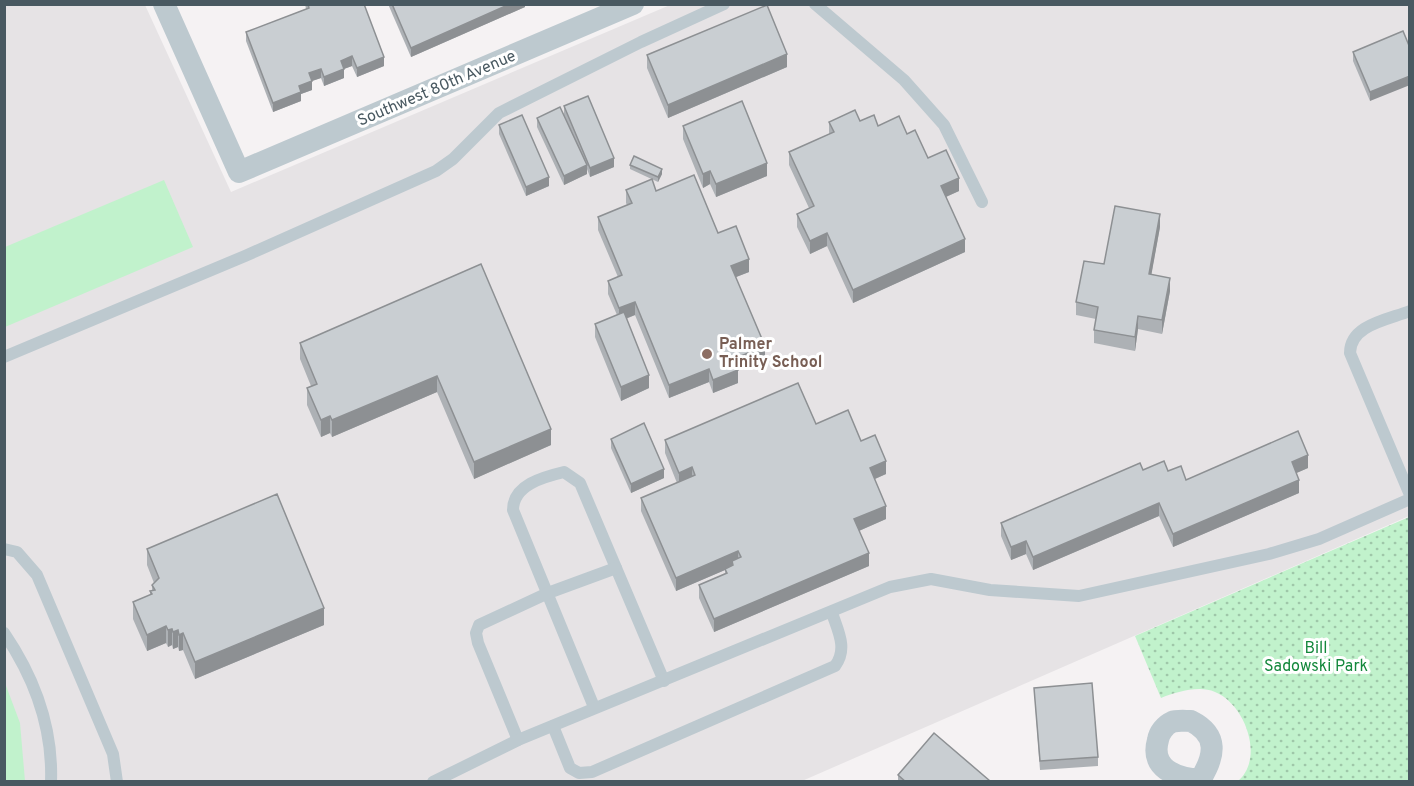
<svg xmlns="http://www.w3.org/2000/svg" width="1414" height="786" font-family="Overpass,sans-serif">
  <defs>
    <pattern id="park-dots" width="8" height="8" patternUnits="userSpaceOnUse" patternTransform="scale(1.5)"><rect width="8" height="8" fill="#c1f2cc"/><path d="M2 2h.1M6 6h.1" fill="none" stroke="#9fc7a9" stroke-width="1.8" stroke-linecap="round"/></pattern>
  </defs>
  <rect width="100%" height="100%" fill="#f5f2f3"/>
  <path fill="#e6e3e5" d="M5,5H145L231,192L670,5H1409V516L802,781L5,782Z"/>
  <g fill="#c1f2cc">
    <path d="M164,180L193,247L5,327V247Z"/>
    <path d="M5,683L20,723L25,781H5Z"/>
  </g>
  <path fill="url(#park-dots)" d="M1409,517V781H1238C1265,758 1245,704 1215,692C1199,685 1176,692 1161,698L1135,636Z"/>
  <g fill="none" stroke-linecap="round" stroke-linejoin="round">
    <g stroke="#bdc9cf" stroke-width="12">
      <path d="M815,4L904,80L944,125L982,202"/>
      <path d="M1410,311C1387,320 1350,325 1350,353L1410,495"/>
      <path d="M4,357L245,256L436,171L453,159L499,113L641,42L724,4"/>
      <path d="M4,549L17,552L37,575L113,754L117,782"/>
      <path d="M4,633C34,677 53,727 51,782"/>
      <path d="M594,707L513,510C513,485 543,477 564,472L580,483L664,681"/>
      <path d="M553,726L570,768L579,773L592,772L835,666C848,649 838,631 832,613"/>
      <path d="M518,740L478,643L476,633L479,625L548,593L616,568"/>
      <path d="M433,782L518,740L890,587L931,579L990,590L1079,596L1269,554L1319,539L1410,499"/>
    </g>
    <g stroke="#bdc9cf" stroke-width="22">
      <path d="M164,4L239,172L633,4"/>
      <path d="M1191,721C1219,735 1215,756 1200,780C1175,778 1150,768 1158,740C1159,733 1165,725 1172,722C1177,720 1185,721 1191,721Z"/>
    </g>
  </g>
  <g fill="#adb1b5">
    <path d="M305,4H364L384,66L357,77L352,66L344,69V78L324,86L321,78L312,81V90L301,94V101L273,112L246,41V32L306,9Z"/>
    <path d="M388,4H525V7L411,57Z"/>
    <path d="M1410,48L1370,101L1353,61V52Z"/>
    <path d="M647,55L787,67L668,118L647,68Z"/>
    <path d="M564,106L614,167L590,177L587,169V174L564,185L537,127V118L564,115Z"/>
    <path d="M860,121L907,134L959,191L946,197L965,252L853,303L827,246L810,254L797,227V214L809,208L789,165V152L829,134V122Z"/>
    <path d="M499,125L549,186L526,196L499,134Z"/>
    <path d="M683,126L767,176L716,197L710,184L703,188L683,139Z"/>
    <path d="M630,165L662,174L658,182L630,169Z"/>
    <path d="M626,190L656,191L718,233L749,272L736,277L765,359L738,370V383L713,393L709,382L669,398L635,315L626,319L649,388L621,401L595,337V324L617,315L608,294V281L618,277L598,230V217L627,205L626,203Z"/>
    <path d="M1160,227L1151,275L1170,291L1162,334L1138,329L1135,351L1094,343V330L1096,319L1076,315V302L1104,264Z"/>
    <path d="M481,264L551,445L474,479L437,392L332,437L330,433L321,437L307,405V388L311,386L300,359V343Z"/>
    <path d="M816,424L861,441L886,474L875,479L886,519L859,531L869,566L714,632L699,598V585L725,574V570L676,591L641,511V498L677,483L665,453V440Z"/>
    <path d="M611,439L664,478L631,493L611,448Z"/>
    <path d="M1308,468L1296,473L1299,493L1173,547L1159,516L1033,570L1026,554L1011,560L1001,536V523L1168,471L1186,480Z"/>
    <path d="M147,549L324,625L195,679L183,650L179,651L178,647L173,649L172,645L168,647L166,643L147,651L133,619V602L150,595V591L152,590V585L154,583L147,565Z"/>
    <path d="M1034,688L1098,757V766L1040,770Z"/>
    <path d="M898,775L990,781L898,782Z"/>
  </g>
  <g fill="#8d9093">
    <path d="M510,4H525V7L411,57V48Z"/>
    <path d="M787,54V67L668,118V105Z"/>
    <path d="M352,56V66L341,70V61Z"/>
    <path d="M384,57V66L357,77V68Z"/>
    <path d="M321,69V78L312,81V90L301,94V101L273,112V103L299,86L309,73Z"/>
    <path d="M344,69V78L324,86V77Z"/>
    <path d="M1410,76V85L1370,101V92Z"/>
    <path d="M614,158V167L590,177V168Z"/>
    <path d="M767,163V176L716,197V184Z"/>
    <path d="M587,165V174L564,185V176Z"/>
    <path d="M662,169V174L658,182V177Z"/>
    <path d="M710,171V184L703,188V174Z"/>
    <path d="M549,177V186L526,196V187Z"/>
    <path d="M959,178V191L941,199V186Z"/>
    <path d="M1160,214V227L1149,288V274Z"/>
    <path d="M827,233V246L810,254V241Z"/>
    <path d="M965,239V252L853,303V290Z"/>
    <path d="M749,259V272L731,279V266Z"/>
    <path d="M1170,278V291L1162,334V320Z"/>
    <path d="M635,302V315L619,321V308Z"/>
    <path d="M1138,316V329L1135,351V337Z"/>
    <path d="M765,346V359L738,370V383L713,393V380L734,359Z"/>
    <path d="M709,369V382L669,398V385Z"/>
    <path d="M649,375V388L621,401V387Z"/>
    <path d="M437,376V392L332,437V420Z"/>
    <path d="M330,416V433L321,437V420Z"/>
    <path d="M551,429V445L474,479V462Z"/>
    <path d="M1308,455V468L1292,475V462Z"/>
    <path d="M886,461V474L870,481V468Z"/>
    <path d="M692,467V480L679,486V473Z"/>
    <path d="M664,469V478L631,493V484Z"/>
    <path d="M1299,480V493L1173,547V534Z"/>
    <path d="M1159,503V516L1033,570V557Z"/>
    <path d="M886,506V519L854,533V519Z"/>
    <path d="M1026,541V554L1011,560V547Z"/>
    <path d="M738,551V564L732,561V567L676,591V578Z"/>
    <path d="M869,553V566L714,632V619Z"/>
    <path d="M324,608V625L195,679V662Z"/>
    <path d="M166,626V643L147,651V635Z"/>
    <path d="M172,629V645L168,647V630Z"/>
    <path d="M178,630V647L173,649V632Z"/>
    <path d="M183,633V650L179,651V635Z"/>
  </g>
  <g fill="#c9ced2" stroke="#8d9093" stroke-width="1.5">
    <path d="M308,4H364L384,57L357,68L352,56L341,61L344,69L324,77L321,69L309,73L312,81L299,86L301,92L273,103L246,32L309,8Z"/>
    <path d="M392,4H510L411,48Z"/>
    <path d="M767,5L787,54L668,105L647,55Z"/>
    <path d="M1403,31L1410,48V76L1370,92L1353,52Z"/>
    <path d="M588,96L614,158L590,168L564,106Z"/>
    <path d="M742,101L767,163L716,184L710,171L703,174L683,126Z"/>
    <path d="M560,107L587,165L564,176L537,118Z"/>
    <path d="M855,110L860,121L874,115L878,126L899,116L907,134L915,130L928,158L946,150L959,178L941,186L965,239L853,290L827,233L810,241L797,214L814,206L789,152L834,132L829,122Z"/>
    <path d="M522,115L549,177L526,187L499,125Z"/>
    <path d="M634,156L662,169L658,177L630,165Z"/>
    <path d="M694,175L718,233L736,226L749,259L731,266L765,346L734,359L738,370L713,380L709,369L669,385L635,302L619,308L608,281L622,275L598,217L632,203L626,190L652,179L656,191Z"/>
    <path d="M1115,206L1160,214L1149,274L1170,278L1162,320L1138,316L1135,337L1094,330L1098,307L1076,302L1084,261L1104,264Z"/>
    <path d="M481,264L551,429L474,462L437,376L332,420L330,416L321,420L307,388L317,384L300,343Z"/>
    <path d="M624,312L649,375L621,387L595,324Z"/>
    <path d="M798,383L816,424L848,410L861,441L875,435L886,461L870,468L886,506L854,519L869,553L714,619L699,585L727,573L725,569L733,565L732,561L741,557L738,551L676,578L641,498L695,475L692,467L679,473L665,440Z"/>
    <path d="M644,423L664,469L631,484L611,439Z"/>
    <path d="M1298,431L1308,455L1292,462L1299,480L1173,534L1159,503L1033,557L1026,541L1011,547L1001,523L1140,463L1143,470L1164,461L1168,471L1181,466L1186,480Z"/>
    <path d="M277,494L324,608L195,662L183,633L179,635L178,630L173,632L172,629L168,630L166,626L147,635L133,602L152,594L150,591L155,590L152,585L159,578L147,549Z"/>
    <path d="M1092,683L1098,757L1040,761L1034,688Z"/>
    <path d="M934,733L990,781L906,782L898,775Z"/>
  </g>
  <circle fill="#8d6e63" stroke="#fff" stroke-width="2" cx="707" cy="354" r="6"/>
  <g text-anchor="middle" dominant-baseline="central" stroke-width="6" stroke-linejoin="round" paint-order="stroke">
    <g font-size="16" fill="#495961" stroke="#fff">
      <text transform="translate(437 89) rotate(-23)">Southwest 80th Avenue</text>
    </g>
    <g font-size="16" font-weight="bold" fill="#785e54" stroke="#fff" text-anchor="start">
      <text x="719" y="345">Palmer<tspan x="719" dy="18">Trinity School</tspan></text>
    </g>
    <g font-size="16" fill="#14883c" stroke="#fff">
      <text x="1316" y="649">Bill<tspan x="1316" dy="18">Sadowski Park</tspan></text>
    </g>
  </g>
  <rect width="1414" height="786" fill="none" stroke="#495961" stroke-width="12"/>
</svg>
